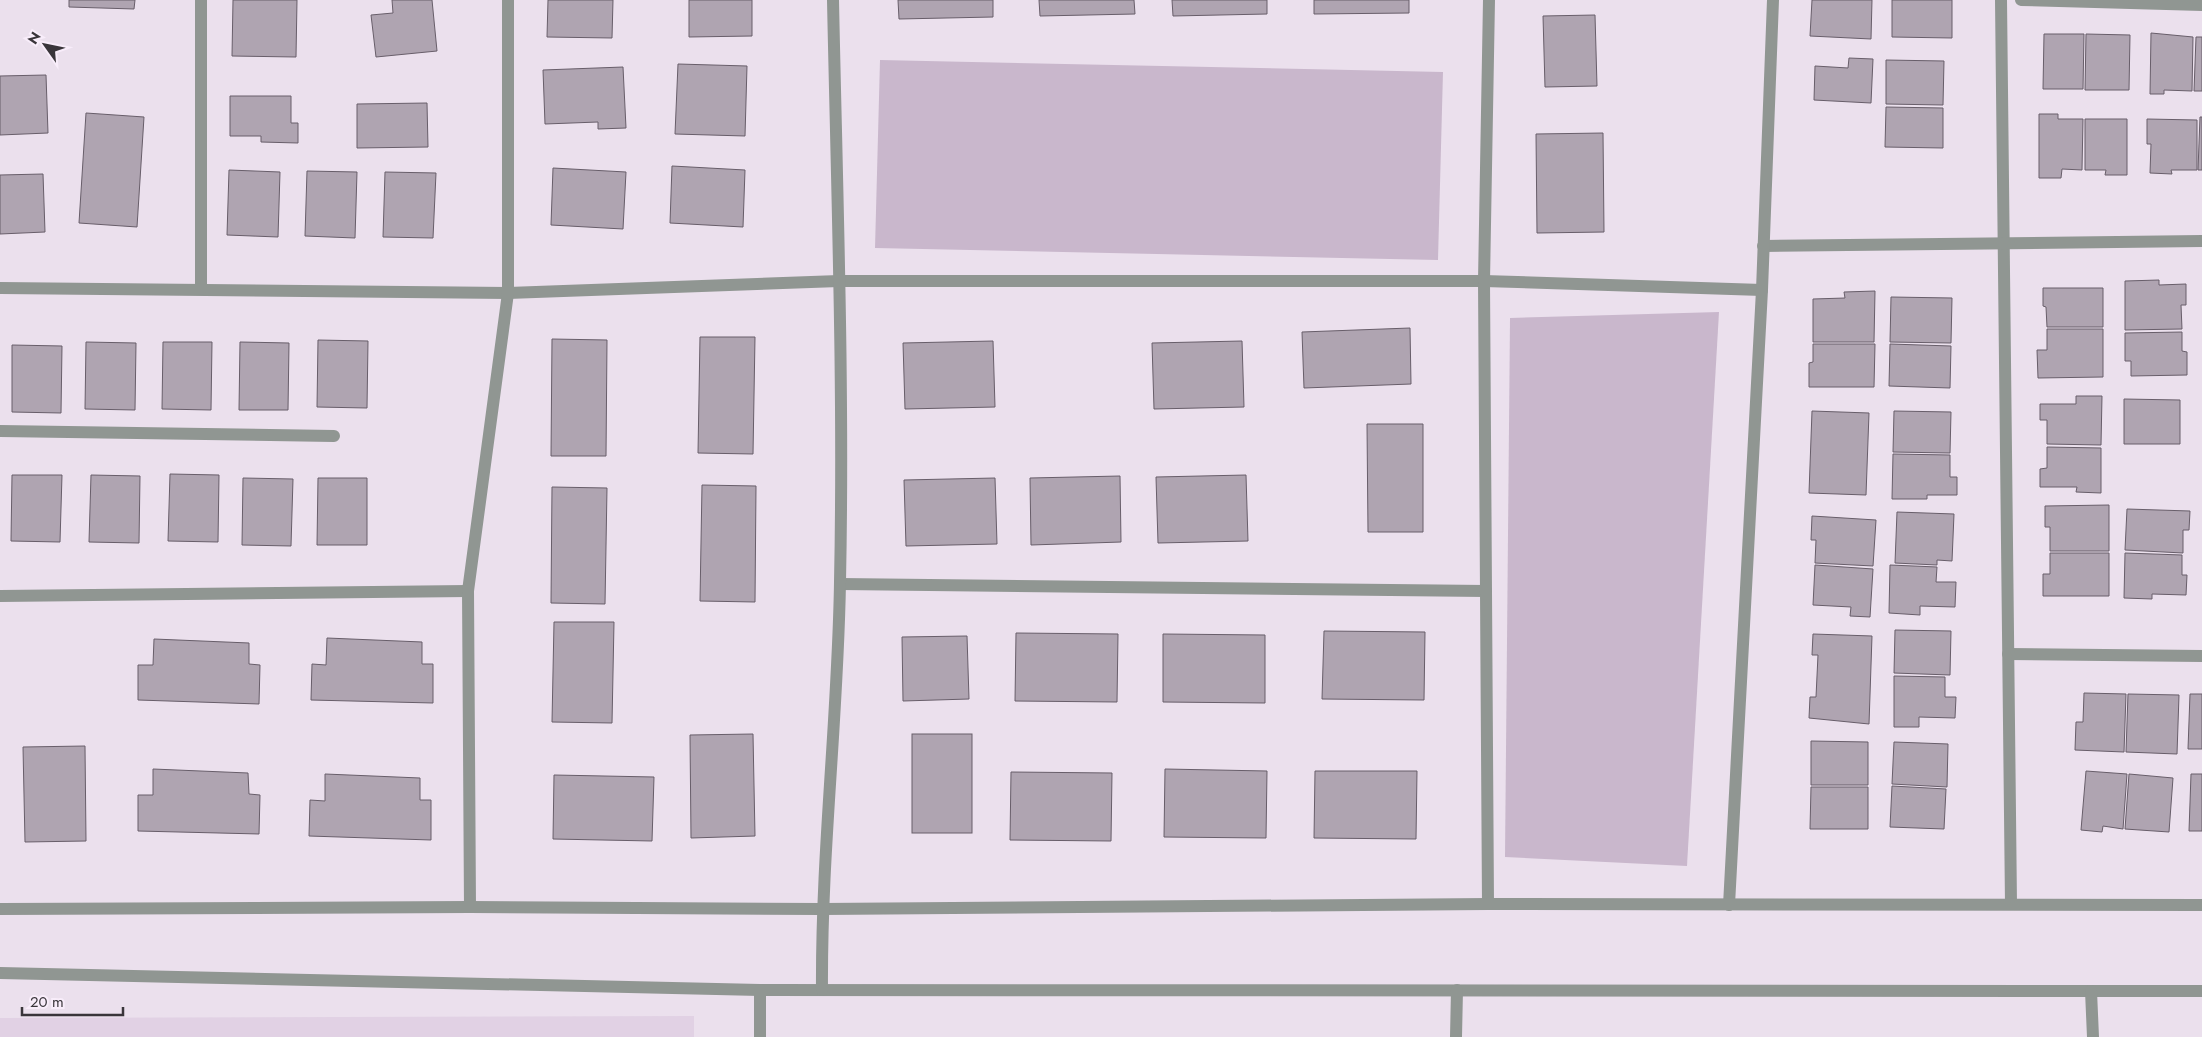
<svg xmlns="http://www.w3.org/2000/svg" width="2202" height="1037" font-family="Jost,sans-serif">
  <rect width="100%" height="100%" fill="#ebe0ed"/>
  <path fill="#e1d1e4" d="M694,1016V1037H0V1018Z"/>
  <g fill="#c9b7cc">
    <path d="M880,60L1443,72L1438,260L875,248Z"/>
    <path d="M1719,312L1687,866L1505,857L1510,318Z"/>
  </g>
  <g fill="#afa4b1" stroke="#685e6a">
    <path d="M69,0H135L134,9L69,7Z"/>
    <path d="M233,0H297L296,57L232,56Z"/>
    <path d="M392,0H432L437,51L376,57L371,15L393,13Z"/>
    <path d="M548,0H613L612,38L547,37Z"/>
    <path d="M689,0H752V36L689,37Z"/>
    <path d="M898,0H993V17L899,19Z"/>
    <path d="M1039,0H1134L1135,14L1040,16Z"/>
    <path d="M1172,0H1267V14L1173,16Z"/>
    <path d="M1314,0H1409V13L1314,14Z"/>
    <path d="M1812,0H1872L1871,39L1810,36Z"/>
    <path d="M1892,0H1952V38L1892,37Z"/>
    <path d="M1595,15L1597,86L1545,87L1543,16Z"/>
    <path d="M2151,33L2193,37L2192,91L2164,90V94H2150Z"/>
    <path d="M2044,34H2084L2083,89H2043Z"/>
    <path d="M2086,34L2130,35L2129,90H2085Z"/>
    <path d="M2196,37H2202V91H2194Z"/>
    <path d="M1849,58L1873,59L1871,103L1814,100L1815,66L1848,68Z"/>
    <path d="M1886,60L1944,61L1943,105L1886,104Z"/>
    <path d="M678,64L747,66L745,136L675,134Z"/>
    <path d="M623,67L626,128L598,129V122L545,124L543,70Z"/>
    <path d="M46,75L48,133L0,135V76Z"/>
    <path d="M230,96H291V123H298V143L261,142V136H230Z"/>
    <path d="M427,103L428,147L357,148V104Z"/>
    <path d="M1886,107L1943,108V148L1885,147Z"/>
    <path d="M86,113L144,117L137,227L79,223Z"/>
    <path d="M2039,114H2058V119H2083L2082,170L2062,169L2061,178H2039Z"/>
    <path d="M2200,117H2202V170H2198Z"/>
    <path d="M2085,119H2127V175H2105L2106,170H2085Z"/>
    <path d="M2147,119L2197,120V170H2171L2172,174L2150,173L2151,144H2147Z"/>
    <path d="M1603,133L1604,232L1537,233L1536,134Z"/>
    <path d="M672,166L745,170L743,227L670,223Z"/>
    <path d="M553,168L626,172L623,229L551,225Z"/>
    <path d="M229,170L280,172L278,237L227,235Z"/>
    <path d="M307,171L357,172L355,238L305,236Z"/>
    <path d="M385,172L436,173L433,238L383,237Z"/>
    <path d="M43,174L45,232L0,234V175Z"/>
    <path d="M2159,280V285L2186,284V305H2181L2182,329L2125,330V281Z"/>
    <path d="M2043,288H2103V327H2047L2046,307L2043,306Z"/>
    <path d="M1875,291L1874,342H1813V299L1845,298L1844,292Z"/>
    <path d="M1891,297L1952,298L1951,343L1890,342Z"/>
    <path d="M1410,328L1411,384L1304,388L1302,332Z"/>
    <path d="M2047,329H2103V377L2038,378L2037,350H2047Z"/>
    <path d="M2182,332V351L2187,352V375L2131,376V361H2125V333Z"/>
    <path d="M700,337H755L753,454L698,453Z"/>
    <path d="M552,339L607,340L606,456H551Z"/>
    <path d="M318,340L368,341L367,408L317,407Z"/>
    <path d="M993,341L995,407L905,409L903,343Z"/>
    <path d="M1242,341L1244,407L1154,409L1152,343Z"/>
    <path d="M86,342L136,343L135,410L85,409Z"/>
    <path d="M163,342H212L211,410L162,409Z"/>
    <path d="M240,342L289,343L288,410H239Z"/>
    <path d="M1813,344H1875L1874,387H1809V363L1813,362Z"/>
    <path d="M1890,344L1951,346L1950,388L1889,386Z"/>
    <path d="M12,345L62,346L61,413L12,412Z"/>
    <path d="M2076,396H2102L2101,445L2047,444V420H2040V404H2076Z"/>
    <path d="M2124,399L2180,400V444H2124Z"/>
    <path d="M1812,411L1869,413L1866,495L1809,493Z"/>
    <path d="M1894,411L1951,412L1950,453L1893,452Z"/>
    <path d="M1367,424H1423V532H1368Z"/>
    <path d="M2047,447L2101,448V493L2076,492L2077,487H2040V469L2047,468Z"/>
    <path d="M1893,454L1950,455V477H1957V495H1927V499H1892Z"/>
    <path d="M170,474L219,475L218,542L168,541Z"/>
    <path d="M12,475H62L60,542L11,541Z"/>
    <path d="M91,475L140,476L139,543L89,542Z"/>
    <path d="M1246,475L1248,541L1158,543L1156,477Z"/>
    <path d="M1120,476L1121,542L1031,545L1030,478Z"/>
    <path d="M243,478L293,479L291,546L242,545Z"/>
    <path d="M318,478H367V545H317Z"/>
    <path d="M995,478L997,544L906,546L904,480Z"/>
    <path d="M702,485L756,486L755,602L700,601Z"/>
    <path d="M552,487L607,488L605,604L551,603Z"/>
    <path d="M2109,505V551H2050V527H2045V506Z"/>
    <path d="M2127,509L2190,511L2189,530H2183V553L2125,550Z"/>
    <path d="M1897,512L1954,514L1952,561L1937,560V565L1895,563Z"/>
    <path d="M1812,516L1876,520L1873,566L1815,563L1816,540H1811Z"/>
    <path d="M2050,553H2109V596H2043V574H2050Z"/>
    <path d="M2125,553L2182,555V575H2187L2186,595L2152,594V599L2124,598Z"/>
    <path d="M1815,565L1873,569L1870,617L1850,616L1851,607L1813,605Z"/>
    <path d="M1890,565L1937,567L1936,582H1956L1955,607L1920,606V615L1889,613Z"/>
    <path d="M554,622H614L612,723L552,722Z"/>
    <path d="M1895,630L1951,631L1950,675L1894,673Z"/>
    <path d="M1324,631L1425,632L1424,700L1322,699Z"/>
    <path d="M1016,633L1118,634L1117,702L1015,701Z"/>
    <path d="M1163,634L1265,635V703L1163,702Z"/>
    <path d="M1813,634L1872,636L1869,724L1809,718L1810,697H1816L1818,655H1812Z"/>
    <path d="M967,636L969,699L903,701L902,637Z"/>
    <path d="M327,638L422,642V664H433V703L311,700L312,664L326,665Z"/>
    <path d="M154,639L249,643V664L260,665L259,704L138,700V665H153Z"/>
    <path d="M1894,676L1945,677V697H1956L1955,718L1919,717V727H1894Z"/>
    <path d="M2084,693L2126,694L2124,752L2075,750L2076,722H2083Z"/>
    <path d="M2128,694L2179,695L2177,754L2126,752Z"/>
    <path d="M2190,694H2202V749H2188Z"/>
    <path d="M753,734L755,836L691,838L690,735Z"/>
    <rect x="912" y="734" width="60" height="99"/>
    <path d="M1811,741L1868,742V785H1811Z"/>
    <path d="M1894,742L1948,744L1947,787L1892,784Z"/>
    <path d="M85,746L86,841L25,842L23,747Z"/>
    <path d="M153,769L248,773L249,794L260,795L259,834L138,831V795H153Z"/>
    <path d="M1165,769L1267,771L1266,838L1164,837Z"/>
    <path d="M1315,771H1417L1416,839L1314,838Z"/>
    <path d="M2086,771L2127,774L2123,829L2103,826L2102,832L2081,830Z"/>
    <path d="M1011,772L1112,773L1111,841L1010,840Z"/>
    <path d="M325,774L420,778V800H431V840L309,836L310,800L325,801Z"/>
    <path d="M2129,774L2173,778L2169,832L2125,829Z"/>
    <path d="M2191,774H2202V831H2189Z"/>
    <path d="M554,775L654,777L652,841L553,839Z"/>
    <path d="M1892,786L1946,789L1944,829L1890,827Z"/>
    <path d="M1811,787H1868V829H1810Z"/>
  </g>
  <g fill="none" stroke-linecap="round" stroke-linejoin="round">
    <g stroke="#909692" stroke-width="12">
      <path d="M2001,0L2011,904"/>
      <path d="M2021,0L2202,5"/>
      <path d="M1763,246L2202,241"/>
      <path d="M0,288L508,293L839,281H1484L1762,290"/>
      <path d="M201,289V0"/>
      <path d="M0,431L334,436"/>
      <path d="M840,584L1486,591"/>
      <path d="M0,596L468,591"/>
      <path d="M2008,654L2202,656"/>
      <path d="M1488,904L1484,281L1489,0"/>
      <path d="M1729,905L1762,290L1773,0"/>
      <path d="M470,907L468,591L508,293V0"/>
      <path d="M0,909L470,907L822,909L1488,904L2202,905"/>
      <path d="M0,973L760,990L2202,991"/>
      <path d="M822,990C821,854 838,718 840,582C844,388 837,194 833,0"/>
      <path d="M2091,991L2093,1037"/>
      <path d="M760,1037V990"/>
      <path d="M1456,1037L1457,990"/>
    </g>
  </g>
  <g transform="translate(45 45) rotate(303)" stroke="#f8edfa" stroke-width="4" paint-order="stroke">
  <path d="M0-4L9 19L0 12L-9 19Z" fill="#39353a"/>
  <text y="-8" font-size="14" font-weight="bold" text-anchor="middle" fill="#39353a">N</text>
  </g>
  <path d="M22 1007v8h101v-8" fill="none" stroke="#39353a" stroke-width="2.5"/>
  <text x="30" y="1007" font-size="15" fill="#39353a" stroke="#f8edfa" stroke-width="4" paint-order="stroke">20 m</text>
</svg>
